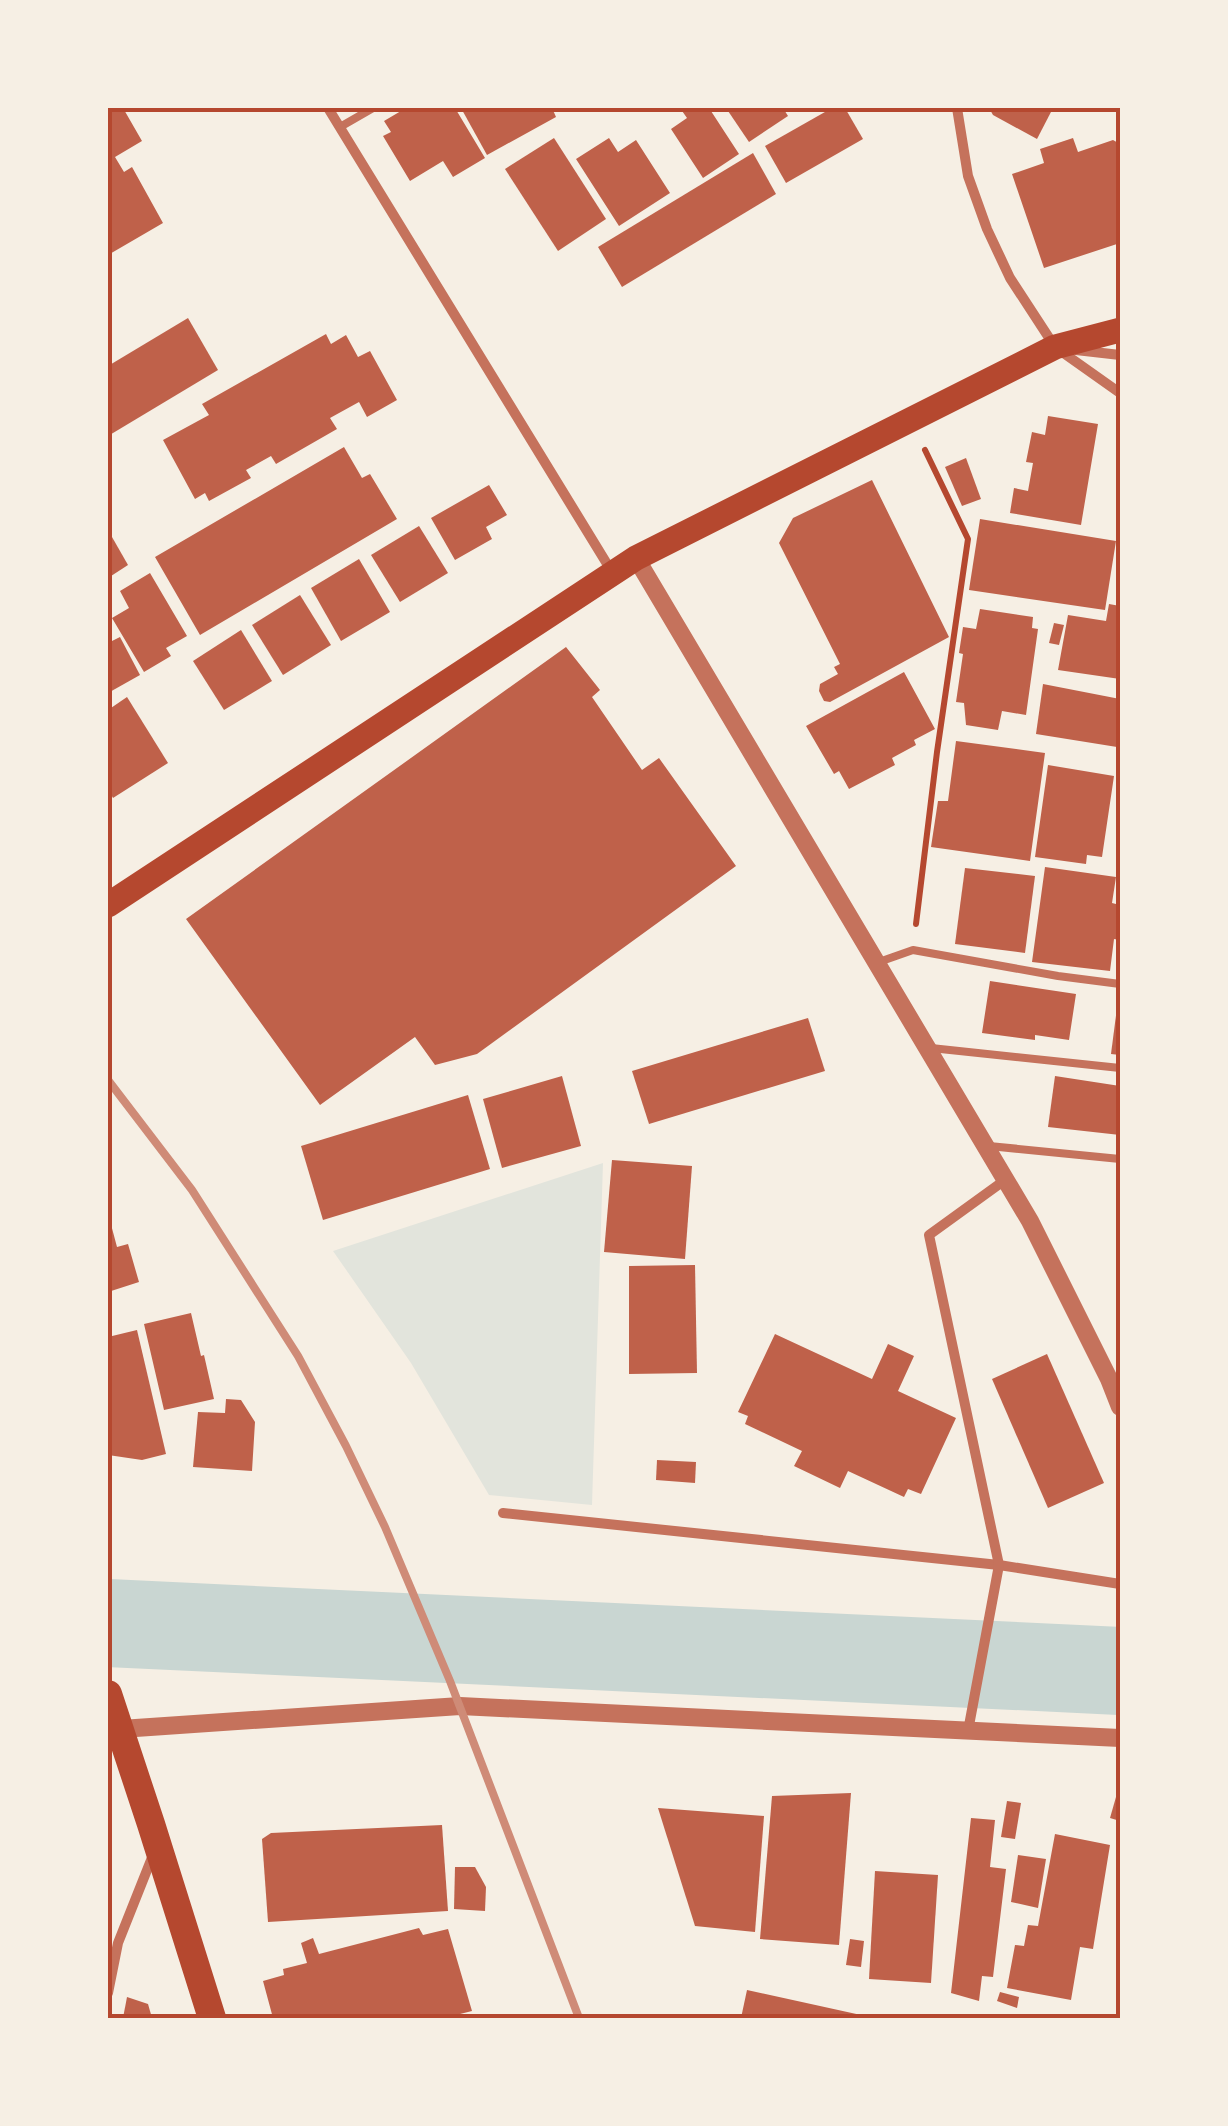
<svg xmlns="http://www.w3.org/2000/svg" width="1228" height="2126" font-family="'Space Grotesk',sans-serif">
  <rect width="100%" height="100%" fill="#f6efe4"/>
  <path fill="#e2e4dc" d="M603,1163L592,1505L489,1495L411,1363L333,1251Z"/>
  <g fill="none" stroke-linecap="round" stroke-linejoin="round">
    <path stroke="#c9d6d2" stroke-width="88" d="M108,1623L1120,1671"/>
  </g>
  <g fill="#bf614a">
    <path d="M108,108H123L142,141L115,157L124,172L132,167L163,223L108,255Z"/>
    <path d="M406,108H455L485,158L453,177L443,161L410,181L383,136L391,132L384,121Z"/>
    <path d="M461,108H552L556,117L487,155Z"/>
    <path d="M680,108H709L739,154L703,178L671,129L687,118Z"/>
    <path d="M726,108H783L788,116L749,142Z"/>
    <path d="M832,108H845L863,139L786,183L765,146Z"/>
    <path d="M989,108H1048L1052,110L1037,139L993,115Z"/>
    <path d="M554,138L606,219L558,251L505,169Z"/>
    <path d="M609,138L618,152L636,140L670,193L619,226L576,159Z"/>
    <path d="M1073,138L1078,152L1113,140L1120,144V243L1044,268L1012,174L1044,163L1040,149Z"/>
    <path d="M753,153L776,194L622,287L598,247Z"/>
    <path d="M188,318L218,370L108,436V366Z"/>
    <path d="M326,334L331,344L346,335L358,357L370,351L397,400L367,417L359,402L330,418L337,429L276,464L271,456L246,470L251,478L209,501L205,493L195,499L163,440L209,415L202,404Z"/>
    <path d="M1048,416L1098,424L1081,525L1010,513L1014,488L1028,491L1033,463L1026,462L1032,432L1045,435Z"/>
    <path d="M344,447L362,478L370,474L397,519L200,635L155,557Z"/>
    <path d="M966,458L981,499L962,506L945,467Z"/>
    <path d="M872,480L949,637L830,702L824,701L819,691L820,684L838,674L834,667L840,664L779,543L793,518Z"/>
    <path d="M489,485L507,515L486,527L492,539L455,560L431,518Z"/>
    <path d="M980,519L1116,541L1105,610L969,590Z"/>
    <path d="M419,526L448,573L400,602L371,555Z"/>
    <path d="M108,530L128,565L108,578Z"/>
    <path d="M359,559L390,612L341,641L311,588Z"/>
    <path d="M150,573L187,636L166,648L171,656L144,672L112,618L129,608L120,591Z"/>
    <path d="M300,595L331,645L283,675L252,625Z"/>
    <path d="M1109,604L1120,606V679L1058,670L1068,615L1106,621Z"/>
    <path d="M980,609L1033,617L1032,628L1038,629L1026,715L1002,711L998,730L966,725L964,703L956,702L963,654L959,653L963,627L976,629Z"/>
    <path d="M1054,623L1064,625L1059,645L1049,643Z"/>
    <path d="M241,630L272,681L224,710L193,661Z"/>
    <path d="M120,637L140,675L108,693V643Z"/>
    <path d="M566,647L600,690L592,697L642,770L659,758L736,866L477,1054L435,1065L415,1037L320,1105L186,919Z"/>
    <path d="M904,672L935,729L914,740L916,745L892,758L895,765L849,789L839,771L834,774L806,726Z"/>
    <path d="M1043,684L1120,699V725L1117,747L1036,734Z"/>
    <path d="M127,697L168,763L113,798L108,789V710Z"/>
    <path d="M956,741L1045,753L1030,861L931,847L938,801H948Z"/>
    <path d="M1048,765L1114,776L1102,857L1087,855L1086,864L1035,857Z"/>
    <path d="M1045,867L1116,877L1112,903L1120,905V940L1114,939L1110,971L1032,962Z"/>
    <path d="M965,868L1035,876L1025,953L955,944Z"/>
    <path d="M990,981L1076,994L1069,1040L1035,1035V1040L982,1033Z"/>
    <path d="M1118,1000H1120V1055L1111,1054Z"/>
    <path d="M808,1018L825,1071L649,1124L632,1071Z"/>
    <path d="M562,1076L581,1146L502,1168L483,1099Z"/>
    <path d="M1055,1076L1120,1086V1135L1048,1127Z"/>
    <path d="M468,1095L490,1169L323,1220L301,1146Z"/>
    <path d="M612,1160L692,1166L685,1259L604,1252Z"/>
    <path d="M109,1217L117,1247L128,1244L139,1282L108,1292Z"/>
    <path d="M695,1265L697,1373L629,1374V1266Z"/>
    <path d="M191,1313L201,1356L204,1355L214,1399L164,1410L144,1324Z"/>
    <path d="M137,1330L166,1454L142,1460L108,1455V1337Z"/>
    <path d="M775,1334L872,1379L888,1344L914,1356L898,1391L956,1418L921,1494L908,1489L904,1497L848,1471L840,1488L794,1466L802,1451L745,1424L748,1416L738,1412Z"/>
    <path d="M1047,1354L1104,1483L1048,1508L992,1379Z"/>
    <path d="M226,1399L241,1400L255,1422L252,1471L193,1467L198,1412L225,1413Z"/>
    <path d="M657,1460L696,1462L695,1483L656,1480Z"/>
    <path d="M851,1793L839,1945L760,1939L772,1796Z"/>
    <path d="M1116,1797L1120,1798V1821L1110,1818Z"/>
    <path d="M1007,1801L1021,1803L1015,1839L1001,1837Z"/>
    <path d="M658,1808L764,1816L755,1932L695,1926Z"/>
    <path d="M971,1818L995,1820L990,1867L1006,1869L993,1977L982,1976L979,2001L951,1993Z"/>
    <path d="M442,1825L448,1911L268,1922L262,1839L271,1833Z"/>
    <path d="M1055,1834L1110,1845L1093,1949L1080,1947L1071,2000L1007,1988L1015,1945L1024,1946L1028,1925L1038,1926Z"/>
    <path d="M1018,1855L1046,1859L1038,1908L1011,1902Z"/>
    <path d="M455,1867H475L486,1887L485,1911L454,1909Z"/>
    <path d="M875,1871L938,1875L931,1983L869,1979Z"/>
    <path d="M419,1928L423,1935L448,1929L472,2011L444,2018H273L263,1981L284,1975L283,1969L307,1963L301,1943L313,1938L319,1954Z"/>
    <path d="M850,1939L864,1941L861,1967L846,1965Z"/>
    <path d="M747,1990L870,2017V2018H741Z"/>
    <path d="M1000,1992L1019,1997L1017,2008L997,2001Z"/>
    <path d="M127,1997L148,2004L152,2018H123Z"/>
  </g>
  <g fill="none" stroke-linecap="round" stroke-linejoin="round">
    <path stroke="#b5482f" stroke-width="6" d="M916,924L937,752L968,539L925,450"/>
    <g stroke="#c5725c" stroke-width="8">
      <path d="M340,127L373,108"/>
      <path d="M876,963L913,950L1058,976L1120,984"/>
      <path d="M931,1048L1120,1068"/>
      <path d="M989,1146L1120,1159"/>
    </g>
    <g stroke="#c5725c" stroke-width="10">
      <path d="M328,108L612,572"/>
      <path d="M957,108L968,176L987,229L1010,278L1055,347L1120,393"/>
      <path d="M1076,350L1120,355"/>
      <path d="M503,1513L999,1565L1120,1584"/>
      <path d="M968,1731L999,1565L929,1235L1005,1180"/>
      <path d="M108,1993L118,1943L153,1855"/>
    </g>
    <g stroke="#c5725c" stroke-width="18">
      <path d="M636,558L1030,1221L1109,1379L1120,1407"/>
      <path d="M121,1729L460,1706L1120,1738"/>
    </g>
    <path stroke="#b5482f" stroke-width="25" d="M108,905L636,558L1055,347L1120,330"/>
    <path stroke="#b5482f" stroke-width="28" d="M108,1694L151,1824L212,2018"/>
    <path stroke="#cf8b77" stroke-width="8" d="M108,1080L192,1190L298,1356L346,1446L385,1527L450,1681L579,2018"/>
  </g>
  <rect width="1228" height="2126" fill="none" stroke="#f6efe4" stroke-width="220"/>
  <rect x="110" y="110" width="1008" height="1906" fill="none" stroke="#b5482f" stroke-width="4"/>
</svg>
